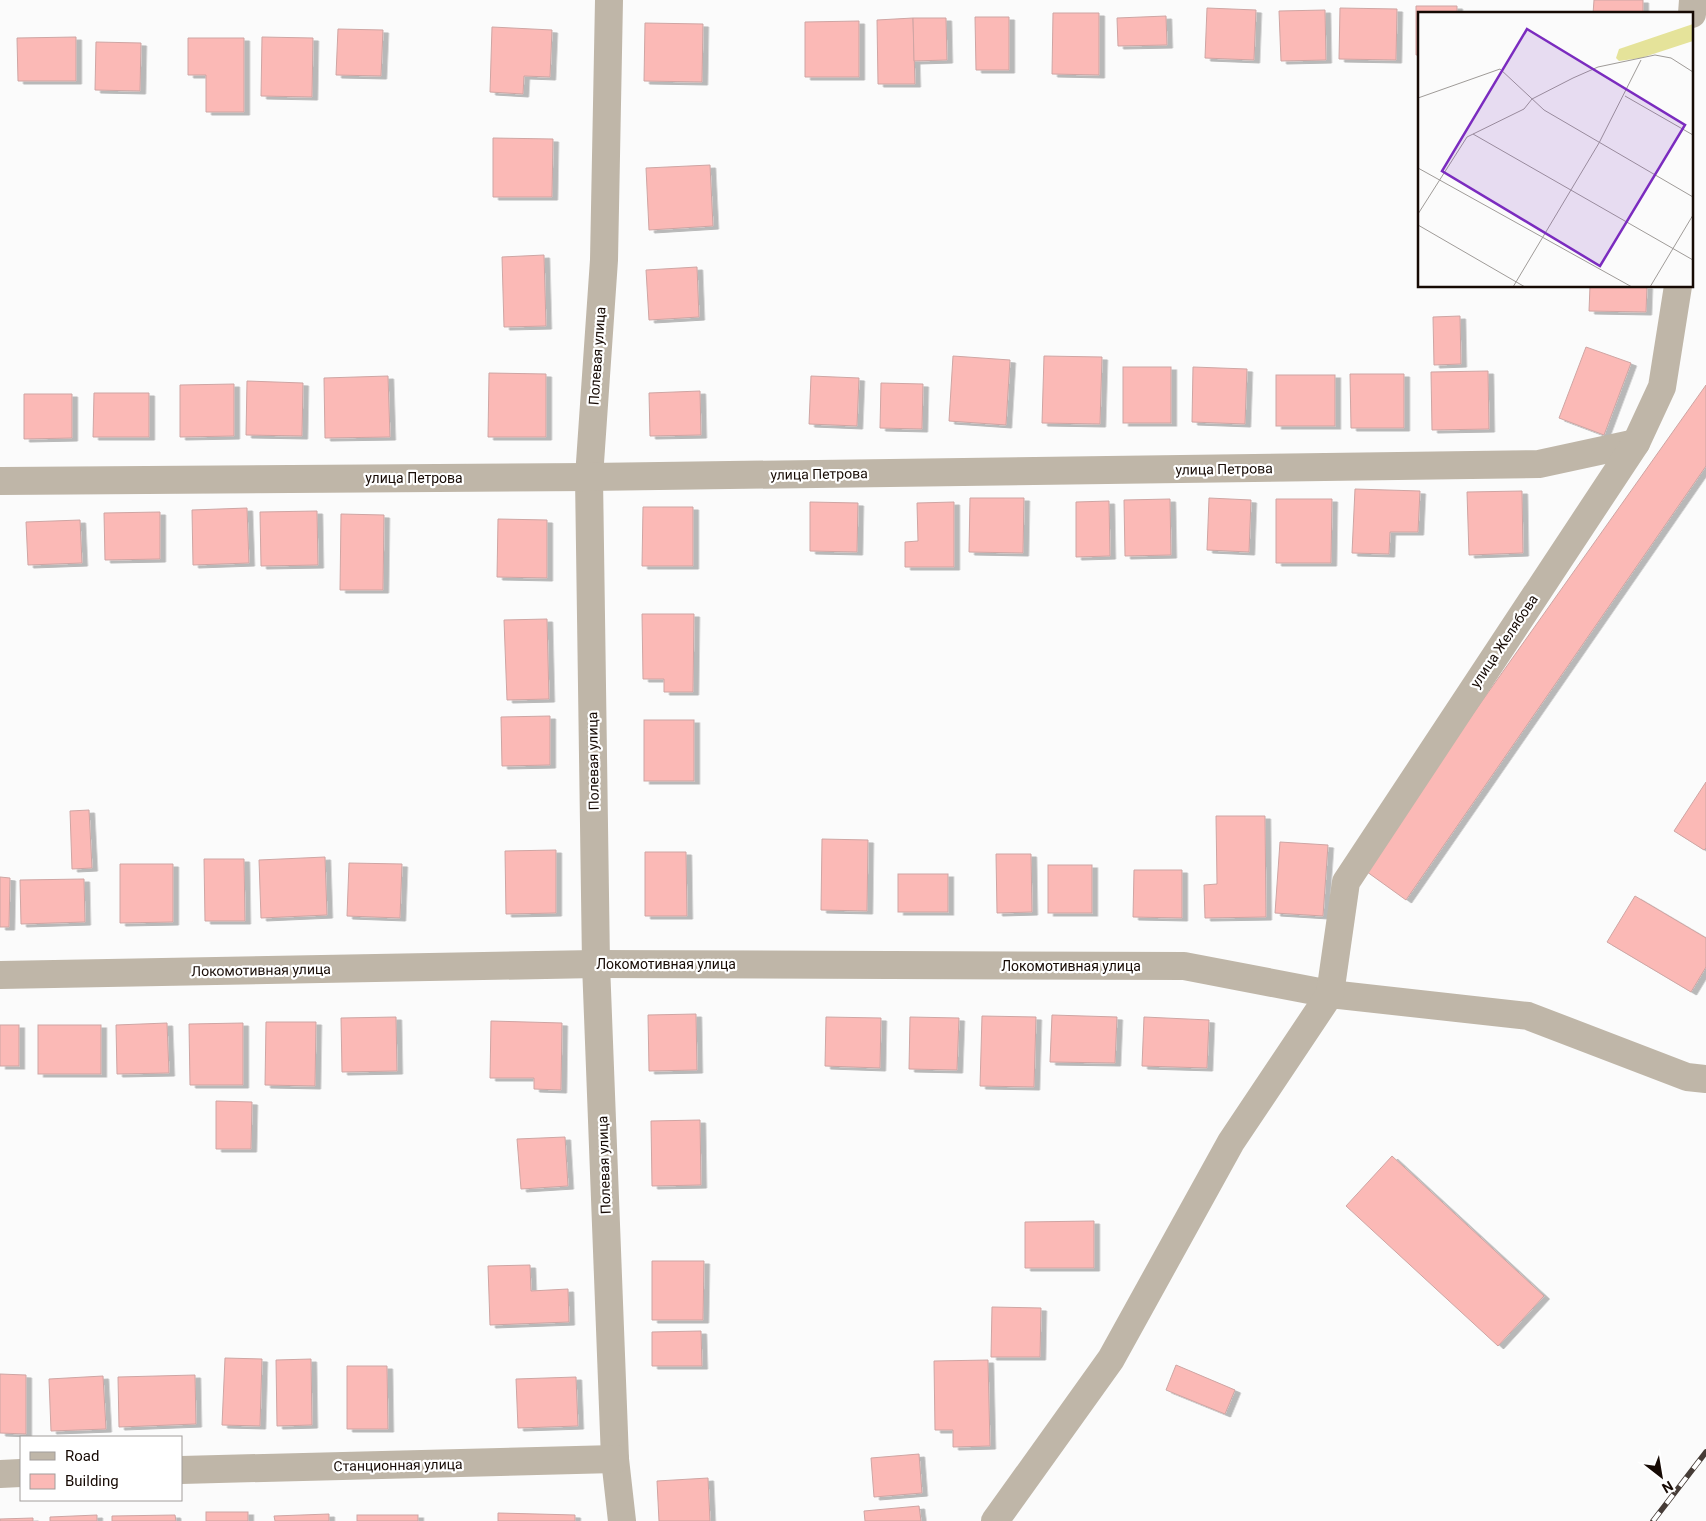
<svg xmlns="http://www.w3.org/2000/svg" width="1706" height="1521" font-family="Roboto,sans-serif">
  <defs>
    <filter id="shadow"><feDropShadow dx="5.5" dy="3" stdDeviation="0" flood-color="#0004"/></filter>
  </defs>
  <rect width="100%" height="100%" fill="#fbfbfb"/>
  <g fill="#fbb9b6" stroke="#cea5a3" filter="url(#shadow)">
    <path d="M1594,0H1643V14H1593Z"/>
    <path d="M1416,6H1457V14H1420V55H1416Z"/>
    <path d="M1207,8L1256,10L1254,60L1205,58Z"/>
    <path d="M1340,8L1397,9L1396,60L1339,59Z"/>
    <path d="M1325,10L1326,60L1281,61L1279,11Z"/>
    <path d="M1053,13H1099V75L1052,74Z"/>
    <path d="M1166,16L1167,45L1118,46L1117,18Z"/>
    <path d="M975,17H1009V70H976Z"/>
    <path d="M913,18L915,84H878L877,20Z"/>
    <path d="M913,18H946L947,60L914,61Z"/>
    <path d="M859,21V77H805V22Z"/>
    <path d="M645,23L703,24L702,82L644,81Z"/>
    <path d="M492,27L552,30L550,77L524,76L523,94L490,92Z"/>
    <path d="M338,29L383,30L381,76L336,75Z"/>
    <path d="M76,37V81H18L17,38Z"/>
    <path d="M262,37L313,38L312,97L261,96Z"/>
    <path d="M188,38H244V112H206V75H188Z"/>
    <path d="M96,42L141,43L140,91L95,90Z"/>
    <path d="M493,138L553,139L552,197H493Z"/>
    <path d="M710,165L713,226L649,230L646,168Z"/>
    <path d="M544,255L546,326L504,327L502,257Z"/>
    <path d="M697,267L699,317L649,320L646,270Z"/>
    <path d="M1590,286H1647L1646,312L1589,311Z"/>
    <path d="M1460,316L1461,364L1434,365L1433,317Z"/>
    <path d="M1586,347L1631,363L1604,435L1559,418Z"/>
    <path d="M953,356L1010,360L1006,425L949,421Z"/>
    <path d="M1044,356L1102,357L1100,424L1042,423Z"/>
    <rect x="1123" y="367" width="48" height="56"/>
    <path d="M1193,367L1247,369L1245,424L1192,422Z"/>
    <path d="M1488,371L1489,429L1432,430L1431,372Z"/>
    <path d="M489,373L546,374V437H488Z"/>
    <path d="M1350,374H1404V428H1351Z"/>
    <rect x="1276" y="375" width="59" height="51"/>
    <path d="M388,376L390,437L325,438L324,378Z"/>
    <path d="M811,376L859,378L857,426L809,424Z"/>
    <path d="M247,381L303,383L302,436L246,435Z"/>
    <path d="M881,383L923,384L922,429L880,428Z"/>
    <path d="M234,384V436L180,437V385Z"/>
    <path d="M1706,385V466L1406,900L1363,869Z"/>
    <path d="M700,391L701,435L650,436L649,393Z"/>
    <path d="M94,393H149V437H93Z"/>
    <path d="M24,394H72V438L24,439Z"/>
    <path d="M1355,489L1420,491L1418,532H1390L1389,554L1352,553Z"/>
    <path d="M1522,491L1523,553L1469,555L1467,492Z"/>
    <path d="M970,498H1024L1023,553L969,552Z"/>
    <path d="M1209,498L1251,500L1249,552L1207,550Z"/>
    <path d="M1170,499L1171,555L1125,556L1124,500Z"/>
    <path d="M1276,499H1332L1331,563H1276Z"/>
    <path d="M1109,501L1110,556L1076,557V502Z"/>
    <path d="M810,502L858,503L857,552L810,551Z"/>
    <path d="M954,502V567H905V542L918,541L917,503Z"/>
    <path d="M643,507H693V566H642Z"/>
    <path d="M247,508L249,563L193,565L192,510Z"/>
    <path d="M317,511L318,565L261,566L260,512Z"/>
    <path d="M160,512V559L105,560L104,513Z"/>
    <path d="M341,514L384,515L383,590H340Z"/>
    <path d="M498,519L547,520V578L497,577Z"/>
    <path d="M80,520L82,563L28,565L26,522Z"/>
    <path d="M642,614H694L693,692H664V679H643Z"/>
    <path d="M547,619L549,699L507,700L504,620Z"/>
    <path d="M550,716V765L502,766L501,717Z"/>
    <rect x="644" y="720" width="50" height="61"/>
    <path d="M1706,782V848L1704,850L1674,831Z"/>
    <path d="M89,810L92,868L72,869L70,811Z"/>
    <path d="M1216,816H1265L1266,917L1205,918L1204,885L1217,884Z"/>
    <path d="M822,839L868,840L867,911L821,910Z"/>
    <path d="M1280,842L1328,845L1323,916L1275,913Z"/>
    <path d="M556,850V913L506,914L505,851Z"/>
    <path d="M645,852H686L687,916H645Z"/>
    <path d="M996,854H1031L1032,912L997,913Z"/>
    <path d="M325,857L327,915L261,918L259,860Z"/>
    <path d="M204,859H244L245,921H205Z"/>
    <path d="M349,863L402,864L400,918L347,916Z"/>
    <path d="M120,864H173V922L120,923Z"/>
    <rect x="1048" y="865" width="44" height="48"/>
    <path d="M1134,870H1182V918L1133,917Z"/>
    <rect x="898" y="874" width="50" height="38"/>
    <path d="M0,877L10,878L9,927H0Z"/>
    <path d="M84,879L85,922L21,924L20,880Z"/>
    <path d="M1635,896L1706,938V967L1691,992L1607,942Z"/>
    <path d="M696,1014L697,1070L649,1071L648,1015Z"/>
    <path d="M1052,1015L1117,1017L1115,1063L1050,1062Z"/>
    <path d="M982,1016L1036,1017L1034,1087L980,1086Z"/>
    <path d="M396,1017L397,1071L342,1072L341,1018Z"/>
    <path d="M826,1017L881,1018L880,1068L825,1066Z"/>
    <path d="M910,1017L959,1018L957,1070L909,1069Z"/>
    <path d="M1144,1017L1209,1020L1207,1068L1142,1066Z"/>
    <path d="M491,1021L562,1023L561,1090L534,1089V1078H490Z"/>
    <path d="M266,1022H316L315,1086L265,1085Z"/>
    <path d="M167,1023L169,1073L117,1074L116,1025Z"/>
    <path d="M243,1023V1085H190L189,1024Z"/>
    <rect x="0" y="1025" width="19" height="41"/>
    <rect x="38" y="1025" width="63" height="49"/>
    <path d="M216,1101L252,1102L251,1149H216Z"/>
    <path d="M700,1120L701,1185L652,1186L651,1121Z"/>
    <path d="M565,1137L568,1186L521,1189L517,1139Z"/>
    <path d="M1392,1156L1544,1296L1498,1346L1346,1206Z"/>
    <path d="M1094,1221V1268H1025V1222Z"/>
    <path d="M652,1261H704L703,1320H652Z"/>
    <path d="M530,1265L531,1291L568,1289L569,1322L490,1325L488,1266Z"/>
    <path d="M992,1307L1041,1308L1040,1357H991Z"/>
    <path d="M701,1331L702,1366H652V1332Z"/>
    <path d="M225,1358L262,1359L260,1426L222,1425Z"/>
    <path d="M311,1359L312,1425L277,1426L276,1360Z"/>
    <path d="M988,1360L990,1446L953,1447V1430H935L934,1361Z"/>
    <path d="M1176,1365L1235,1390L1225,1414L1166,1390Z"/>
    <path d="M347,1366H387L388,1429H347Z"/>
    <path d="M0,1374L26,1375V1434L0,1433Z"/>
    <path d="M195,1375L196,1424L119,1427L118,1377Z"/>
    <path d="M103,1376L106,1429L51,1431L49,1379Z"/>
    <path d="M576,1377L578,1426L518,1428L516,1379Z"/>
    <path d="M919,1454L922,1493L874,1497L871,1458Z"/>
    <path d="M708,1478L710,1521H659L657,1481Z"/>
    <path d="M919,1506L921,1521H865L864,1511Z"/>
    <rect x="206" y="1512" width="42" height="9"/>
    <path d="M498,1513L575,1515V1521H498Z"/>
    <path d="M329,1514V1521H275L274,1516Z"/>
    <path d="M97,1515V1521H50V1517Z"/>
    <path d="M175,1515L176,1521H112V1516Z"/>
    <rect x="357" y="1515" width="61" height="6"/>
    <path d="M33,1518V1521H0V1519Z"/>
  </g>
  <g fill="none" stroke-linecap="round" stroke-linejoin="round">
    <g stroke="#bfb6a8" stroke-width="28">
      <path d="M609,0L604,260L589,477L596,964L615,1459L622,1521"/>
      <path d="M1692,14L1693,0"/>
      <path d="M0,481L589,477L1539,464L1636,443"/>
      <path d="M0,975L596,964L1184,966L1330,994L1528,1016L1687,1077L1706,1079"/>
      <path d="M181,1470L615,1459"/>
      <path d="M0,1474L21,1473"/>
      <path d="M995,1521L1111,1359L1231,1142L1330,994L1346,882L1636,443L1662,387L1678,286"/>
    </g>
    <g stroke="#463c37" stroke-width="5.5">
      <path id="rail" d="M1653,1521L1706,1452"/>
    </g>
    <use href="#rail" stroke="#fff" stroke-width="4" stroke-dasharray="11" stroke-linecap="butt"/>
  </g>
  <g text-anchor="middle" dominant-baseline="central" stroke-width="4.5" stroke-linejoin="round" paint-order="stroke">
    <g font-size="14" fill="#160a04" stroke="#fff">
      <text transform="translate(597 356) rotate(-86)">Полевая улица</text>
      <text transform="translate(1224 469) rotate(-1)">улица Петрова</text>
      <text transform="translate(819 474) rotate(-1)">улица Петрова</text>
      <text x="414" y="478">улица Петрова</text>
      <text transform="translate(1504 641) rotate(-56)">улица Желябова</text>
      <text transform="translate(593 761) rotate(-91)">Полевая улица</text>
      <text x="666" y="964">Локомотивная улица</text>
      <text x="1071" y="966">Локомотивная улица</text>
      <text transform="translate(261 970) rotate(-1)">Локомотивная улица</text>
      <text transform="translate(604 1165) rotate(-92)">Полевая улица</text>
      <text transform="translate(398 1465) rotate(-1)">Станционная улица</text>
    </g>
  </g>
  <g transform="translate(1418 12)">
    <rect width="275" height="275" fill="#fbfbfb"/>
    <path d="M275,12V29L223,46L201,49L198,46L201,37Z" fill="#e5e39a"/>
    <path fill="none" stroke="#9f9b98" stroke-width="1" d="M207,84L275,123M0,86L82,57L126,98L275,185M55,122L275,248M0,156L214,275M0,202L49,125L106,97L114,87L155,66L180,55L237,43L253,46L275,60M0,213L107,275M95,275L181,131L223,48M232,275L275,203"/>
    <path fill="#7b2cbf" fill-opacity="0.15" stroke="#7b2cbf" stroke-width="2.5" d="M109,17L267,113L182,254L24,159Z"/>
    <rect width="275" height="275" fill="none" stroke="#160a04" stroke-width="2.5"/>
  </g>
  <rect x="20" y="1436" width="162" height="65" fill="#ffffff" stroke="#a29d9b"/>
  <rect x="30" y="1452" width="25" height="8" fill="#bfb6a8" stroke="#a29d9b"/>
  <text x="65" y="1461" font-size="15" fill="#160a04">Road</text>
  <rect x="30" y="1474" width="25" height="15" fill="#fbb9b6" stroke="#a29d9b"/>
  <text x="65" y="1486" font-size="15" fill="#160a04">Building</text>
  <g transform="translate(1661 1476) rotate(149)" stroke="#ffffff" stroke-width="4" paint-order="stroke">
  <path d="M0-4L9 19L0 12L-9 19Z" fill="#160a04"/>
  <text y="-8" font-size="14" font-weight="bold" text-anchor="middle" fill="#160a04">N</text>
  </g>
</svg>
